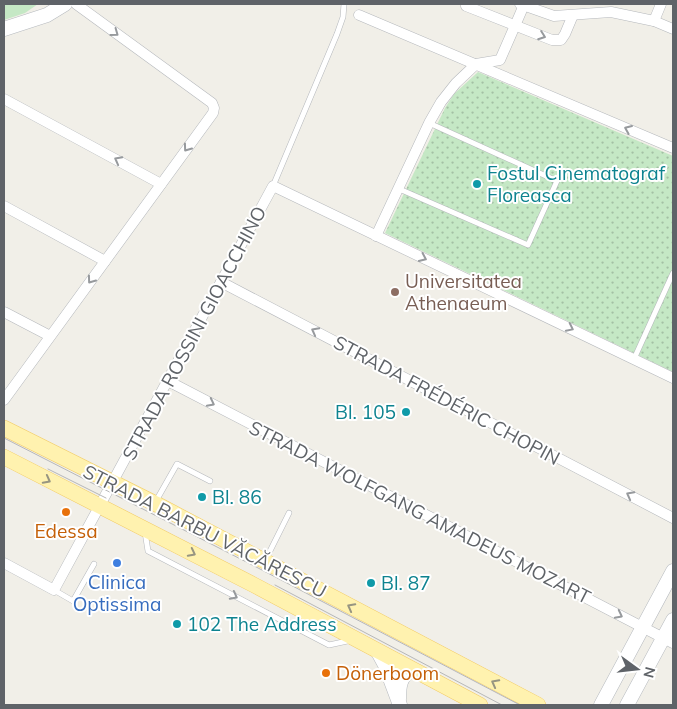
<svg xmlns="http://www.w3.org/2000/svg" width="677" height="709" font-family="Mulish,sans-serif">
  <defs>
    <pattern id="grass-dots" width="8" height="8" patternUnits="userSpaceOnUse" patternTransform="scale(1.25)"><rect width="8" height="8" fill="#c5e8c5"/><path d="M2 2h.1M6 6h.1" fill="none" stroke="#a3c0a4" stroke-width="1.8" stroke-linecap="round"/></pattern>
  </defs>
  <rect width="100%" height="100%" fill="#f1efe8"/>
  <path fill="url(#grass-dots)" d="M478,72L673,156V372L385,233L445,108L454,94Z"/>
  <path fill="#c5e8c5" d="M4,4H38L25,13L4,20Z"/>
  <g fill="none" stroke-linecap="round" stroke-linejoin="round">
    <g stroke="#b5b8bc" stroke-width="6">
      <g id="lane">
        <path d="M273,186L337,34L343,17L344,4"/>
        <path d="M397,188L528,245L557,181L429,123"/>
        <path d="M634,359L673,273"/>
        <path d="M156,501L177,464L210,481"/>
        <path d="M145,532L148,551L329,645L352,640"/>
        <path d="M265,561L289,513"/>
        <path d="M54,590L73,601L94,564"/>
      </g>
    </g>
    <g stroke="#b5b8bc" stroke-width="11">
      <g id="street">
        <path d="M467,4L466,6L552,40H561L565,34L573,15"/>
        <path d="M520,4L554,16L611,12L654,21L673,29"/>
        <path d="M359,15L673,148"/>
        <path d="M654,21L661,4"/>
        <path d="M4,99L161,184"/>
        <path d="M4,206L105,261"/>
        <path d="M376,236L429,123L441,102L456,83L476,64L500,60L524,5"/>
        <path d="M221,282L673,518"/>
        <path d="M4,312L50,336"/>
        <path d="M168,381L673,643"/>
        <path d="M4,400L213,113L214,108L212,103L76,4"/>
        <path d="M4,563L54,590L273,186L673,378"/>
      </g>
    </g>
    <g stroke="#b6babf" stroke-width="15">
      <g id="secondary">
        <path d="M4,29L47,15L65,4"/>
        <path d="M378,652L385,665L400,705"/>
        <path d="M399,699C399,686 400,676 412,670"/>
        <path d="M601,705L673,571"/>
        <path d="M627,705L673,620"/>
      </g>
    </g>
    <g stroke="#f2c960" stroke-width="16">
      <g id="primary">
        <path d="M4,428L162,507L538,705"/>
        <path d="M4,457L254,585L480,705"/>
      </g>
    </g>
    <use href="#lane" stroke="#fff" stroke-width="5"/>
    <use href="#street" stroke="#fff" stroke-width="10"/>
    <use href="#secondary" stroke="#fff" stroke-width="14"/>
    <use href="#primary" stroke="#fff2af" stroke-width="15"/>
    <g stroke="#b6b7b8" stroke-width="1">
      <path d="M4,438L262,570L520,705"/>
      <path d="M48,469L106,498"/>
      <path d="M275,585L502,705"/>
    </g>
  </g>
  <defs><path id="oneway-chevron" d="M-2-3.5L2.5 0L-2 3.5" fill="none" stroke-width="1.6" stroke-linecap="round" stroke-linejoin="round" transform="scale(1.25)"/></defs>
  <g stroke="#979a9d">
    <use href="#oneway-chevron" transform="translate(115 33) rotate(36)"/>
    <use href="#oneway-chevron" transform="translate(542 36) rotate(20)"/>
    <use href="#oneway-chevron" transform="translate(628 129) rotate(-157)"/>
    <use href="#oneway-chevron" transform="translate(187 148) rotate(126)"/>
    <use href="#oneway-chevron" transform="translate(118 160) rotate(-152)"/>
    <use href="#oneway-chevron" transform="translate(423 258) rotate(25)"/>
    <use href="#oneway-chevron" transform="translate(91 280) rotate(126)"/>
    <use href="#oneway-chevron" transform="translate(570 328) rotate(26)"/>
    <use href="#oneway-chevron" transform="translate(315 331) rotate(-152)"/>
    <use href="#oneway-chevron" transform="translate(211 403) rotate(27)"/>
    <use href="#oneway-chevron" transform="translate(630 495) rotate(-152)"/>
    <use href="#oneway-chevron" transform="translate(234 596) rotate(28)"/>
    <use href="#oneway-chevron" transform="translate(619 615) rotate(27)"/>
  </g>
  <g stroke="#979581">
    <use href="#oneway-chevron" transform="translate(47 480) rotate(28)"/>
    <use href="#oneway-chevron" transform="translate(192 553) rotate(27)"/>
    <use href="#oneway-chevron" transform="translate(351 607) rotate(-152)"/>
    <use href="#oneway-chevron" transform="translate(495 683) rotate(-152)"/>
  </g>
  <g fill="#0f9aa8" stroke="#fff" stroke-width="2">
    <circle cx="477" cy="184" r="5"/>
    <circle cx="406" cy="412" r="5"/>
    <circle cx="202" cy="497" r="5"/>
    <circle cx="371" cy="583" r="5"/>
    <circle cx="177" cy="624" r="5"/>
  </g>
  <circle fill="#8d6e63" stroke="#fff" stroke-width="2" cx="395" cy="292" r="5"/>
  <g fill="#e8710a" stroke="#fff" stroke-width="2">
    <circle cx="66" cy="512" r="5"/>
    <circle cx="326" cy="673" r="5"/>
  </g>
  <circle fill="#3f7fe0" stroke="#fff" stroke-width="2" cx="117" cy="563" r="5"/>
  <g text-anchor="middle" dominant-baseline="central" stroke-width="4" stroke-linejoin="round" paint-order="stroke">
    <g font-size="19" fill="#0d838f" stroke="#fff" text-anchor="start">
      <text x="487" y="173">Fostul Cinematograf<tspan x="487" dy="22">Floreasca</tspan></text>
      <text x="396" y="412" text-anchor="end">Bl. 105</text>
      <text x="212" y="497">Bl. 86</text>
      <text x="381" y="583">Bl. 87</text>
      <text x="187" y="624">102 The Address</text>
    </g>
    <g font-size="19" fill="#785e54" stroke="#fff" text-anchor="start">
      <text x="405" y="281">Universitatea<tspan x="405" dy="22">Athenaeum</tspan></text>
    </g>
    <g font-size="19" fill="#5f6368" stroke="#fff">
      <text transform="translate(194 333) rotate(-62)">STRADA ROSSINI GIOACCHINO</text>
      <text transform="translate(447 400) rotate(28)">STRADA FRÉDÉRIC CHOPIN</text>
      <text transform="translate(420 512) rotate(27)">STRADA WOLFGANG AMADEUS MOZART</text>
      <text transform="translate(205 531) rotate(27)">STRADA BARBU VĂCĂRESCU</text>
    </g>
    <g font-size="19" fill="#c56008" stroke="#fff">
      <text x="66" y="531">Edessa</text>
      <text x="336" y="673" text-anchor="start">Dönerboom</text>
    </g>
    <g font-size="19" fill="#366cbe" stroke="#fff">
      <text x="117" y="582">Clinica<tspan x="117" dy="22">Optissima</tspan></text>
    </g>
  </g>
  <rect width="677" height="709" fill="none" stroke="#5f6368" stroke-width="10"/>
  <g transform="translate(637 669) rotate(105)" stroke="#ffffff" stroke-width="4" paint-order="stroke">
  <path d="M0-4L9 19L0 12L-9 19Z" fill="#5f6368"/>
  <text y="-8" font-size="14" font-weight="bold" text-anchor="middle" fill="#5f6368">N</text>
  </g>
</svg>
